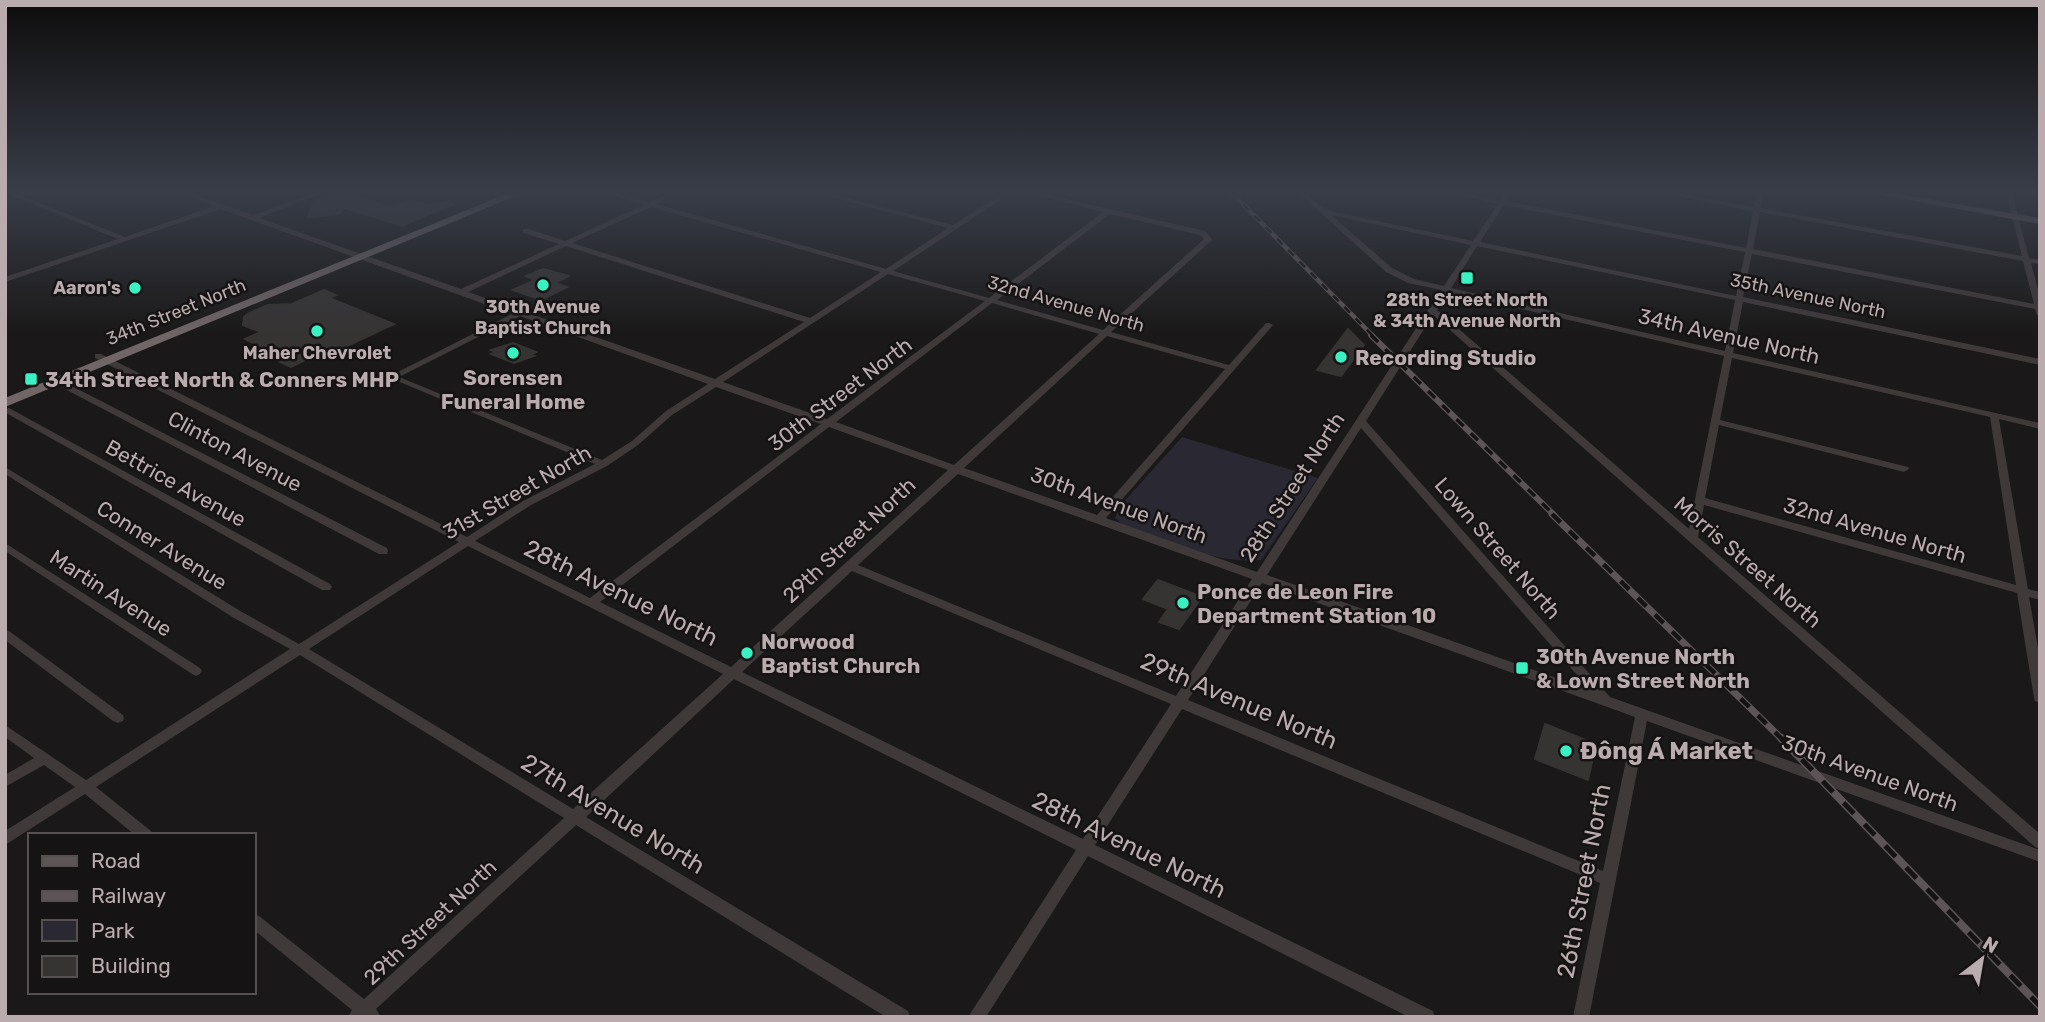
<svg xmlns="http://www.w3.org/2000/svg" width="2045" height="1022" font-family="Rubik,sans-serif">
  <rect width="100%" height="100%" fill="#1a1818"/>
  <path fill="#2a2832" d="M1182,437L1318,478L1261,560C1214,565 1166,539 1122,524L1115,518L1120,506Z"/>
  <g fill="#363333" stroke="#363332" stroke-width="2">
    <path d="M336,193H346L390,207L411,200L429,205L450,201L452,205L402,226L342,207L339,214L308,217L314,201Z"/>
    <path d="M543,269L569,276L555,283L567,287L541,300L513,290L535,280L526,276Z"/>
    <path d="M324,290L336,295L329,298L394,324L324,357L318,354L291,367L260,353L267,350L245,339L261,332L243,325L244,317L249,313L268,305L292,304Z"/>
    <path d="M1348,329L1364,345L1341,376L1317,370Z"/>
    <path d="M513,343L536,352L530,355L534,356L514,363L491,354L496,352L491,350Z"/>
    <path d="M1158,580L1202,597L1179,629L1159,622L1168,609L1143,599Z"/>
    <path d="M1545,724L1596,744L1588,780L1535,759Z"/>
  </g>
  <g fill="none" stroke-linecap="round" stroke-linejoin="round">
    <g fill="#3f393a" fill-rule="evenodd">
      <path d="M6,193H15L125,237L214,206L180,193H190L253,215L314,193H324L259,218L461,289L559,244L523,233V229H529L565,241L644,205L606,193H617L649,202L669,193H678L656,204L886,269L948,228L816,193H827L953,225L1003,193H1011L893,271L989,298L1103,212L1028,193H1040L1205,231L1212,239L1211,241L1111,332L1229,365L1266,323H1269L1273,325L1106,518L1257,572L1441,290L1408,283L1386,272L1299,193H1306L1325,210L1473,241L1498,204L1451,193H1465L1500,200L1505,193H1511L1506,201L1746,248L1753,211L1663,193H1678L1754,207L1757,193H1763L1760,208L2022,256L2006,193H2012L2029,258L2040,260V264L2031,263L2040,297V315H2037L2035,309L1752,254L1743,297L2040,359V365L1743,302L1733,353L2040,423V429L1999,419L2028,589L2040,592V600L2029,597L2040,659V703L2035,701L2034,698L2017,593L1704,505L1698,537L2040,834V849L2035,847L1433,315L1366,421L1610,697L2040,850V862L1647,721L1589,1017H1573L1600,883L1182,709L1095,845L1433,1011L1435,1017H1409L1088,856L986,1017H968L1076,850L734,679L586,817L908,1011L910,1017H886L576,825L376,1009L381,1017H348L352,1010L254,930V914L259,916L364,999L564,818L300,655L96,787L151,831L153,835H135L85,794L5,845V831L75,787L44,765L5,787V775L34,758L5,737V725L86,780L290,649L234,618L5,474V467L242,612L299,644L459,542L95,358V354H101L467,537L523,501L595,464L388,377L512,314L221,209L5,282V277L118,239ZM1504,205L1745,252L1736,296L1480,242ZM651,207L881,272L810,318L572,243ZM1760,212L2023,261L2034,304L1753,249ZM1110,214L1200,235L1204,239L1103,330L997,300ZM1331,215L1471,245L1444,286L1414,279L1392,268ZM566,246L804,322L715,379L468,292ZM1477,246L1735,300L1725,351L1451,288ZM888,274L985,301L827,419L723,382ZM1448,292L1724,356L1689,529L1437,310ZM992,303L1099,334L954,465L836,422ZM520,316L708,384L666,411L632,441L602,460L399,377ZM1107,336L1225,369L1097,515L964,468ZM1732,358L1990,417L2016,585L1705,498L1719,425L1904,472L1909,469L1908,467L1720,420ZM716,387L821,424L590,598L475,541L531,505L607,466L638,445L672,415ZM829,427L948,470L731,667L600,602ZM1361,428L1590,690L1267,575ZM958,474L1252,579L1176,696L858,565ZM468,546L723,674L573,809L309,649ZM852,571L1171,704L1083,839L742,672ZM1262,583L1635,717L1603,871L1188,700Z"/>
      <path d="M68,384L387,548L388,551L387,554H379L65,389L63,387L65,385Z"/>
      <path d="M9,408L330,584L332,587L330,590H322L6,413V409Z"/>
      <path d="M5,543L200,668L202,671L200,674L196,676L192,674L5,551Z"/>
      <path d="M5,630L9,631L123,715L124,718L123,721L118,723L113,721L5,640Z"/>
    </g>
    <path fill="#5e5556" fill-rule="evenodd" d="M1871,193H1892L2040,218V224Z"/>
    <path fill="#706567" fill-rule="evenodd" d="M509,193H523L5,407V398Z"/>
    <g stroke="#5c5456" stroke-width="4.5">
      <path id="rail-far3" d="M1232,193L1373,336"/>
    </g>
    <g stroke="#5c5456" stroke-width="6">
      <path id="rail-far2" d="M1371,335L1554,515"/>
    </g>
    <g stroke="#5c5456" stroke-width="7">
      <path id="rail-far1" d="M1552,514L1783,740"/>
    </g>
    <g stroke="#5c5456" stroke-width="8">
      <path id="rail" d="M1781,738L2040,1006"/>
    </g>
    <use href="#rail-far3" stroke="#151313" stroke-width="2.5" stroke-dasharray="8" stroke-linecap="butt"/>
    <use href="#rail-far2" stroke="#151313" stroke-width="3.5" stroke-dasharray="10" stroke-linecap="butt"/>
    <use href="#rail-far1" stroke="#151313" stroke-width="4.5" stroke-dasharray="12" stroke-linecap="butt"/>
    <use href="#rail" stroke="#151313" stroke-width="5" stroke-dasharray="15" stroke-linecap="butt"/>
  </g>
  <linearGradient id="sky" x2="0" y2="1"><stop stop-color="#0e0d0d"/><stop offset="0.57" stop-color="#383d48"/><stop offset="1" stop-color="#383d48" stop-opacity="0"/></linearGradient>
  <rect width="2045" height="336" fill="url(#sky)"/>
  <g fill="#3af1c2" stroke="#151313" stroke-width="2.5">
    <rect x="1460" y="271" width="14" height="14" rx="3.5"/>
    <circle cx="543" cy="285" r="7"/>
    <circle cx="135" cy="288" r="7"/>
    <circle cx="317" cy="331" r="7"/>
    <circle cx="513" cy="353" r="7"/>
    <circle cx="1341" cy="357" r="7"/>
    <rect x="24" y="372" width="14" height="14" rx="3.5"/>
    <circle cx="1183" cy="603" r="7"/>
    <circle cx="747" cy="653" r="7"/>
    <rect x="1515" y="661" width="14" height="14" rx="3.5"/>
    <circle cx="1566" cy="751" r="7"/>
  </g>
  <g text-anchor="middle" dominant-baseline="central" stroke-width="5" stroke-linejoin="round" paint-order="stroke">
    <g font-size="18" font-weight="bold" fill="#baabae" stroke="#151313">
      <text x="121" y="288" text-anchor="end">Aaron's</text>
      <text x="1467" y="300">28th Street North<tspan x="1467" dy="21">&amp; 34th Avenue North</tspan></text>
      <text x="543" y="307">30th Avenue<tspan x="543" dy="21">Baptist Church</tspan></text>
      <text x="317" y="353">Maher Chevrolet</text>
    </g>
    <g font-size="18" fill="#baabae" stroke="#151313">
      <text transform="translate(1808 296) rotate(12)">35th Avenue North</text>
      <text transform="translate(1066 304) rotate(16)">32nd Avenue North</text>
      <text transform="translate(176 312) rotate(-22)">34th Street North</text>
    </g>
    <g font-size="21" fill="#baabae" stroke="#151313">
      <text transform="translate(1729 336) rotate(13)">34th Avenue North</text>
      <text transform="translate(840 394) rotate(-37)">30th Street North</text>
      <text transform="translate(235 451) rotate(28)">Clinton Avenue</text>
      <text transform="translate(176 483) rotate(29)">Bettrice Avenue</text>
      <text transform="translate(1292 487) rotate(-57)">28th Street North</text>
      <text transform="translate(517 492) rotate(-30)">31st Street North</text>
      <text transform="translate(1119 505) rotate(20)">30th Avenue North</text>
      <text transform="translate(1875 530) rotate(16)">32nd Avenue North</text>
      <text transform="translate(849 540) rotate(-43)">29th Street North</text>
      <text transform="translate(162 545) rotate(32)">Conner Avenue</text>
      <text transform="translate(1498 548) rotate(49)">Lown Street North</text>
      <text transform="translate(1748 562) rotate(41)">Morris Street North</text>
      <text transform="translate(111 593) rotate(33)">Martin Avenue</text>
      <text transform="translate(1870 773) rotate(20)">30th Avenue North</text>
      <text transform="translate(430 922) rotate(-43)">29th Street North</text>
    </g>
    <g font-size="21" font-weight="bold" fill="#baabae" stroke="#151313" text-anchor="start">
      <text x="1355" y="357">Recording Studio</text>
      <text x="513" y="377" text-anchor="middle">Sorensen<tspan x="513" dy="24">Funeral Home</tspan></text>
      <text x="45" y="379">34th Street North &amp; Conners MHP</text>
      <text x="1197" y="591">Ponce de Leon Fire<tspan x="1197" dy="24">Department Station 10</tspan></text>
      <text x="761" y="641">Norwood<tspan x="761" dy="24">Baptist Church</tspan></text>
      <text x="1536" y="656">30th Avenue North<tspan x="1536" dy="24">&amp; Lown Street North</tspan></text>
    </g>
    <g font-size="24" fill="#baabae" stroke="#151313">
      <text transform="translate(621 593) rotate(26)">28th Avenue North</text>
      <text transform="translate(1239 701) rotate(23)">29th Avenue North</text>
      <text transform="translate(613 814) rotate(31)">27th Avenue North</text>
      <text transform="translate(1129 845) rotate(26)">28th Avenue North</text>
      <text transform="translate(1584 881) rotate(-79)">26th Street North</text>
    </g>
    <g font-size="24" font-weight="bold" fill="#baabae" stroke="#151313" text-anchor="start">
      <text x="1580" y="751">Đông Á Market</text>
    </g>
  </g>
  <rect width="2045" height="1022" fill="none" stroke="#baabae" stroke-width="14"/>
  <rect x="28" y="833" width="228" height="161" fill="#151313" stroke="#575051" stroke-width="2"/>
  <rect x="42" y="856" width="35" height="10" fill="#5e5556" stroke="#575051" stroke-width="2"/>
  <text x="91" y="868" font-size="21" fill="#baabae">Road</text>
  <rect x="42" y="891" width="35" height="10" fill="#5c5456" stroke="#575051" stroke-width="2"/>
  <text x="91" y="903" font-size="21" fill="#baabae">Railway</text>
  <rect x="42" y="920" width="35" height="21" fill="#2a2832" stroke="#575051" stroke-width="2"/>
  <text x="91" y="938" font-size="21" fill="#baabae">Park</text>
  <rect x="42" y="956" width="35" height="21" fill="#363333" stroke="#575051" stroke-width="2"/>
  <text x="91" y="973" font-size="21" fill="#baabae">Building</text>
  <g transform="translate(1982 959) rotate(31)" stroke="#151313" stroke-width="5" paint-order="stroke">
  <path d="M0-5L12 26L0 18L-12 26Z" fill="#baabae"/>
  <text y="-10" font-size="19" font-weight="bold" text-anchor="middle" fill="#baabae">N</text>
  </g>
</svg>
